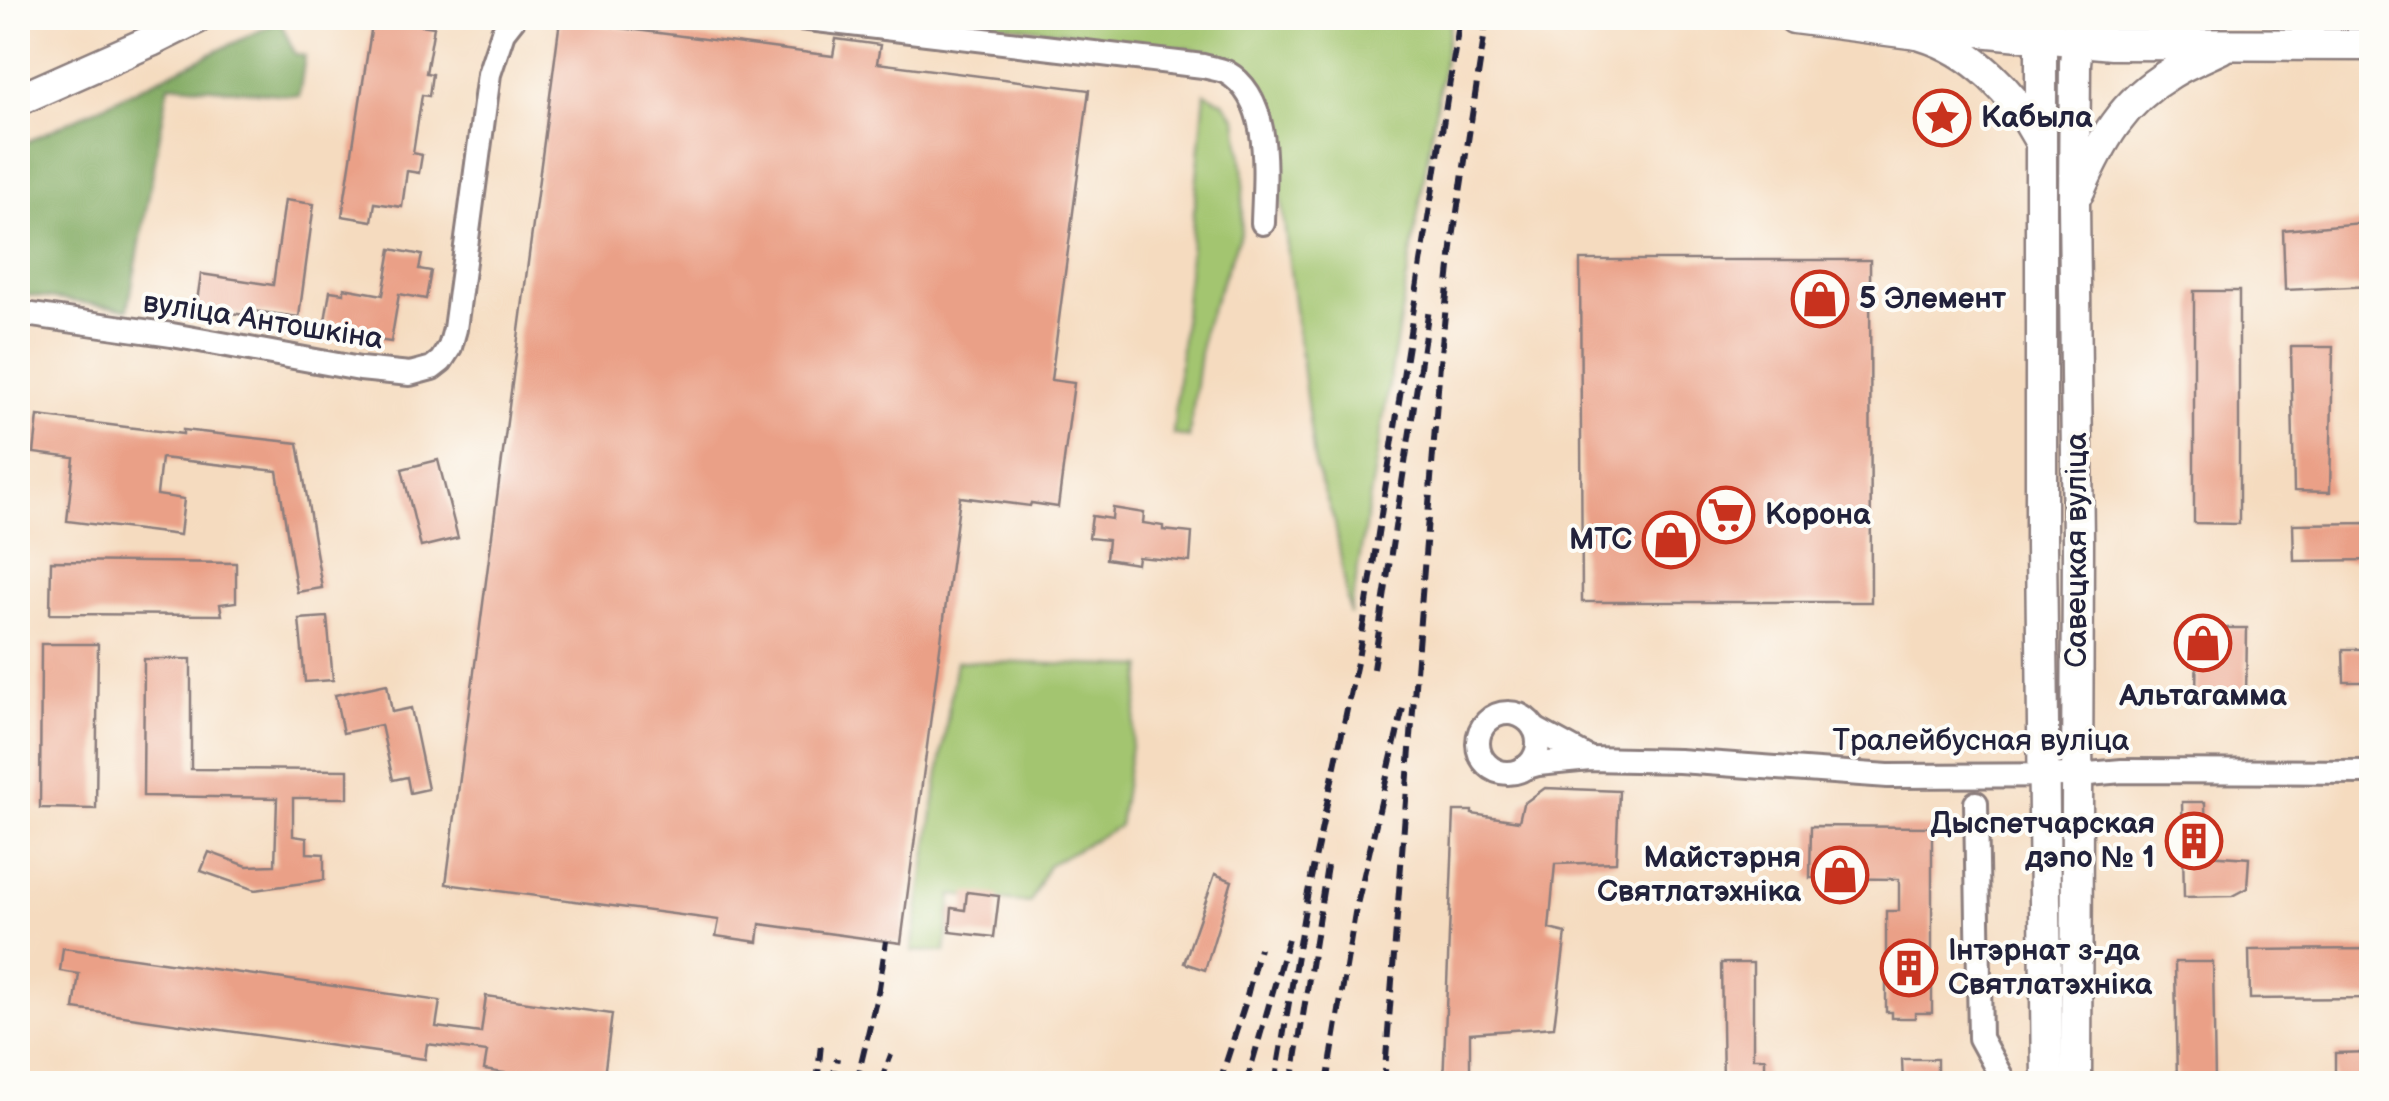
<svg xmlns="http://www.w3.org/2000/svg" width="2389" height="1101" font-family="'Balsamiq Sans',sans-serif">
  <rect width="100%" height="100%" fill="#fdfcf7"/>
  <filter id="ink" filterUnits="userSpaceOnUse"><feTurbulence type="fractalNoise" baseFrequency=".01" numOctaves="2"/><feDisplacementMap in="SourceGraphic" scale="20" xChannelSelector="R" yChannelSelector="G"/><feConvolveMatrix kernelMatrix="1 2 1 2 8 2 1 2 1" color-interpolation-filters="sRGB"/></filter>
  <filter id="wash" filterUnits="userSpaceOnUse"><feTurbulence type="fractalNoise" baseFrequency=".0048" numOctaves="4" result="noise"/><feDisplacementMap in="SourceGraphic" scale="40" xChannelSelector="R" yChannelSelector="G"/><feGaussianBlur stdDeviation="2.25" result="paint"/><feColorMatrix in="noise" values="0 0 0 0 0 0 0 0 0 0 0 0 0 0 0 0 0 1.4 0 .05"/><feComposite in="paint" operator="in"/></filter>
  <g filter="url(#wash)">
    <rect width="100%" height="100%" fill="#f5dbbf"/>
    <g fill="#a3c56f" stroke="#627455" stroke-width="2.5">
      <path d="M955,18H1451L1350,615L1335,523L1315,467L1270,112L1257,84L1211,52Z"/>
      <path d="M1205,93L1223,102L1237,119L1244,176L1241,232L1203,330L1189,438L1173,434Z"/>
      <path d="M956,661L1143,667L1119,826L1048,865L1030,903L952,895L945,952L912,951Z"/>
    </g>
    <path fill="#82aa62" stroke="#52664e" stroke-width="2.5" d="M280,21L295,54L305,56L299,96L169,84L128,309L18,294V146Z"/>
    <g id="blocks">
      <g fill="#eaa087">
        <path d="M373,18L434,27L426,73L432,74L429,96L422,95L413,153L422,155L419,173L407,171L402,207L375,203L372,221L342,216Z"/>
        <path d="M560,20L833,56L836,39L880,45L877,63L1089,90L1051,380L1074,383L1058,507L1031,503L1030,506L960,497L901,943L760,924L758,942L716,936L719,920L446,884Z"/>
        <path d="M285,200L314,204L299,317L245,310V315L196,308L201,274L273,285Z"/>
        <path d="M2372,222V286L2285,290L2283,230Z"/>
        <path d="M391,249L422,255L419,269L431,271L426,299L399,294L391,342L337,334L339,323L325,321L330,291L344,293V288L383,295Z"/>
        <path d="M1580,260H1870L1871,602H1582Z"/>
        <path d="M2194,291H2239V524L2194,523Z"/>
        <path d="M2291,347H2333L2330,492L2294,491Z"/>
        <path d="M38,416L183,434V430L298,443L322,588L297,592L277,471L161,458L157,495L184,499L180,535L67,521L74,458L34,453Z"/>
        <path d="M438,460L458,538L421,547L402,469Z"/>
        <path d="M1113,508L1144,513L1143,523L1163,526V530L1192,533L1190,562L1138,557L1137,564L1106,559L1108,540L1089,538L1092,516L1112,519Z"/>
        <path d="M2372,523V560L2294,561L2293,524Z"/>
        <path d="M51,561L236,563V602L220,604L222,615L50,614Z"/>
        <path d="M327,617L333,680L305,682L299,619Z"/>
        <path d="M2197,628H2247L2246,699L2196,698Z"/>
        <path d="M41,644H98L96,809L40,808Z"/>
        <path d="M2343,649H2372V682H2344Z"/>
        <path d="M144,659H191V769L348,770V798H293V836L307,838V853L324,854V880L255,890L201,871L209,852L247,866L275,865L277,798L143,796Z"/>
        <path d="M387,684L392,712L411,708L428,789L410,793L407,777L393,780L381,725L343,733L335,695Z"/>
        <path d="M1545,788L1619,791L1616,862L1555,864L1549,929L1566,933L1554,1027L1470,1033V1084H1443L1454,811H1472V814L1519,821L1523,804Z"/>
        <path d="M2182,802H2205L2206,855L2249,858L2247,888L2232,896L2184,897Z"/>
        <path d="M1811,826L1932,827V1013H1915V1018H1892V1012H1886V911H1899V879L1810,878Z"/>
        <path d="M1215,874L1232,881L1205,970L1184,963Z"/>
        <path d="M967,892L999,896L994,937L950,932L952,908L965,910Z"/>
        <path d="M63,948L440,1001L436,1027L481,1033L486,996L612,1014L603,1084H577L484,1070L487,1052L427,1044L425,1059L74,1009L79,974L60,971Z"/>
        <path d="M2372,949V998L2250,999L2249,950Z"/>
        <path d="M2175,962H2213L2215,1084H2177Z"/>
        <path d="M1721,963H1753V1058H1765V1084H1723Z"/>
        <path d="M2372,1052V1084H2335V1053Z"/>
        <path d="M1902,1059H1937V1084H1903Z"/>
      </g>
    </g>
  </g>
  <g filter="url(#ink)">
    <use href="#blocks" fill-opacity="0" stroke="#8c7e7d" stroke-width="2.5"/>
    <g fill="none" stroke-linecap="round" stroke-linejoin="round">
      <g stroke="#8c7e7d" stroke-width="28">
        <g id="minor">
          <path d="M800,18L1203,66C1210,68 1220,69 1226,72C1274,99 1264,178 1263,223"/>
          <path d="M18,313L172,335L360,369L410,374L432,368L441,361L450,347L455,329L489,74L503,32L514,18"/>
          <circle cx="1508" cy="743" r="30"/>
          <path d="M1535,729L1590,759"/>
          <path d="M1524,768L1538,764L1590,759L1679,761L1888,776L2078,775L2122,771L2372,772"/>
          <path d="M1976,803L1980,1038L2002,1078V1084"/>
        </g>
      </g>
      <g stroke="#8c7e7d" stroke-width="35">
        <g id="major">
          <path d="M1794,18L1918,34L1979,31L2112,44L2372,45"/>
          <path d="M2041,18V545L2047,1084"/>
          <path d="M1921,35C1974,51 2014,93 2040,141"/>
          <path d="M18,100L151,41L197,18"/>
          <path d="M2079,191C2101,141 2122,102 2171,73C2186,63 2205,56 2221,48"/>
          <path d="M2076,1084L2078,542L2074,203L2075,63L2080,18"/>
        </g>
      </g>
      <use href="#minor" stroke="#fff" stroke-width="22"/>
      <use href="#major" stroke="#fff" stroke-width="30"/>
      <g stroke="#22223b" stroke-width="6" stroke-dasharray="15 8" stroke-linecap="butt">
        <path d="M1373,669L1429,309"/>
        <path d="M817,1084L821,1044"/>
        <path d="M832,1084L837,1058"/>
        <path d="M856,1084L879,988L886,941"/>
        <path d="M880,1084L891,1055"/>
        <path d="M1219,1084L1245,1004L1259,948"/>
        <path d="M1246,1084L1288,939"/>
        <path d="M1275,1084L1307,897L1359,653L1460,18"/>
        <path d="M1292,1084L1327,866"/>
        <path d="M1327,1084L1355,913L1403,708"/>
        <path d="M1384,1084L1440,363L1453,238L1487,18"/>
      </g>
    </g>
  </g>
  <defs>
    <g id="sight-ring" transform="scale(2.875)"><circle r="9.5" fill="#fdfcf7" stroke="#c8321e" stroke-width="1.5"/><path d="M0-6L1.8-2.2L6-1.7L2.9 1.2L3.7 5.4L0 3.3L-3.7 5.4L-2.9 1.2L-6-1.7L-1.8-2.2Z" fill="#c8321e"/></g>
    <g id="shop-ring" transform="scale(2.875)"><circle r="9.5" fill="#fdfcf7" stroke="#c8321e" stroke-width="1.5"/><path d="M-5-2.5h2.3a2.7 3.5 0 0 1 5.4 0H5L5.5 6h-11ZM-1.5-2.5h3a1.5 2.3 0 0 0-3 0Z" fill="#c8321e"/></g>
    <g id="supermarket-ring" transform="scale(2.875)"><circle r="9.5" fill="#fdfcf7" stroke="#c8321e" stroke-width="1.5"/><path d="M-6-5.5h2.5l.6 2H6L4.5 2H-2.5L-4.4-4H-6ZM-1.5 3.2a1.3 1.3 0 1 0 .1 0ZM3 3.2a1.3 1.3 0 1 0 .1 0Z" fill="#c8321e"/></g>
    <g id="building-ring" transform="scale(2.875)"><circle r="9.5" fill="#fdfcf7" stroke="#c8321e" stroke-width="1.5"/><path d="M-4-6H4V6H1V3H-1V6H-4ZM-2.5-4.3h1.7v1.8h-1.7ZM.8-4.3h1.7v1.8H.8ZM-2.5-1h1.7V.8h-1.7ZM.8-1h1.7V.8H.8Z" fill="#c8321e"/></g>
  </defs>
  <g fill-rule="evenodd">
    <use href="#sight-ring" x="1942" y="118"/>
    <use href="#shop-ring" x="1820" y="299"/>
    <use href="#supermarket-ring" x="1726" y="515"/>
    <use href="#shop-ring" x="1671" y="540"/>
    <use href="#shop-ring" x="2203" y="643"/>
    <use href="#building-ring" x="2194" y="841"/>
    <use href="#shop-ring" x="1840" y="875"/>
    <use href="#building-ring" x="1909" y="968"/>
  </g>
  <g text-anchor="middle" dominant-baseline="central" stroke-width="8" stroke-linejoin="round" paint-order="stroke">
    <g font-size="30" font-weight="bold" fill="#22223b" stroke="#fdfcf7" text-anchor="start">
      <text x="1981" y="118">Кабыла</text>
      <text x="1859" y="299">5 Элемент</text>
      <text x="1765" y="515">Корона</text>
      <text x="1632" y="540" text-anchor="end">МТС</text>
      <text x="2203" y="696" text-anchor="middle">Альтагамма</text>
      <text x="2155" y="824" text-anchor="end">Дыспетчарская<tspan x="2155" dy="34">дэпо № 1</tspan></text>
      <text x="1801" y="858" text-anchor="end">Майстэрня<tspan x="1801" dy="34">Святлатэхніка</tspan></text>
      <text x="1948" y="951">Інтэрнат з-да<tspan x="1948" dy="34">Святлатэхніка</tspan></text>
    </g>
    <g font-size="30" fill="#22223b" stroke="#fdfcf7">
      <text transform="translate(263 321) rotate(9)">вуліца Антошкіна</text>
      <text transform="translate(2077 550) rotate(-90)">Савецкая вуліца</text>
      <text x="1981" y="741">Тралейбусная вуліца</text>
    </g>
  </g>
  <rect width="2389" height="1101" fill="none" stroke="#fdfcf7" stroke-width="60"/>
</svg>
